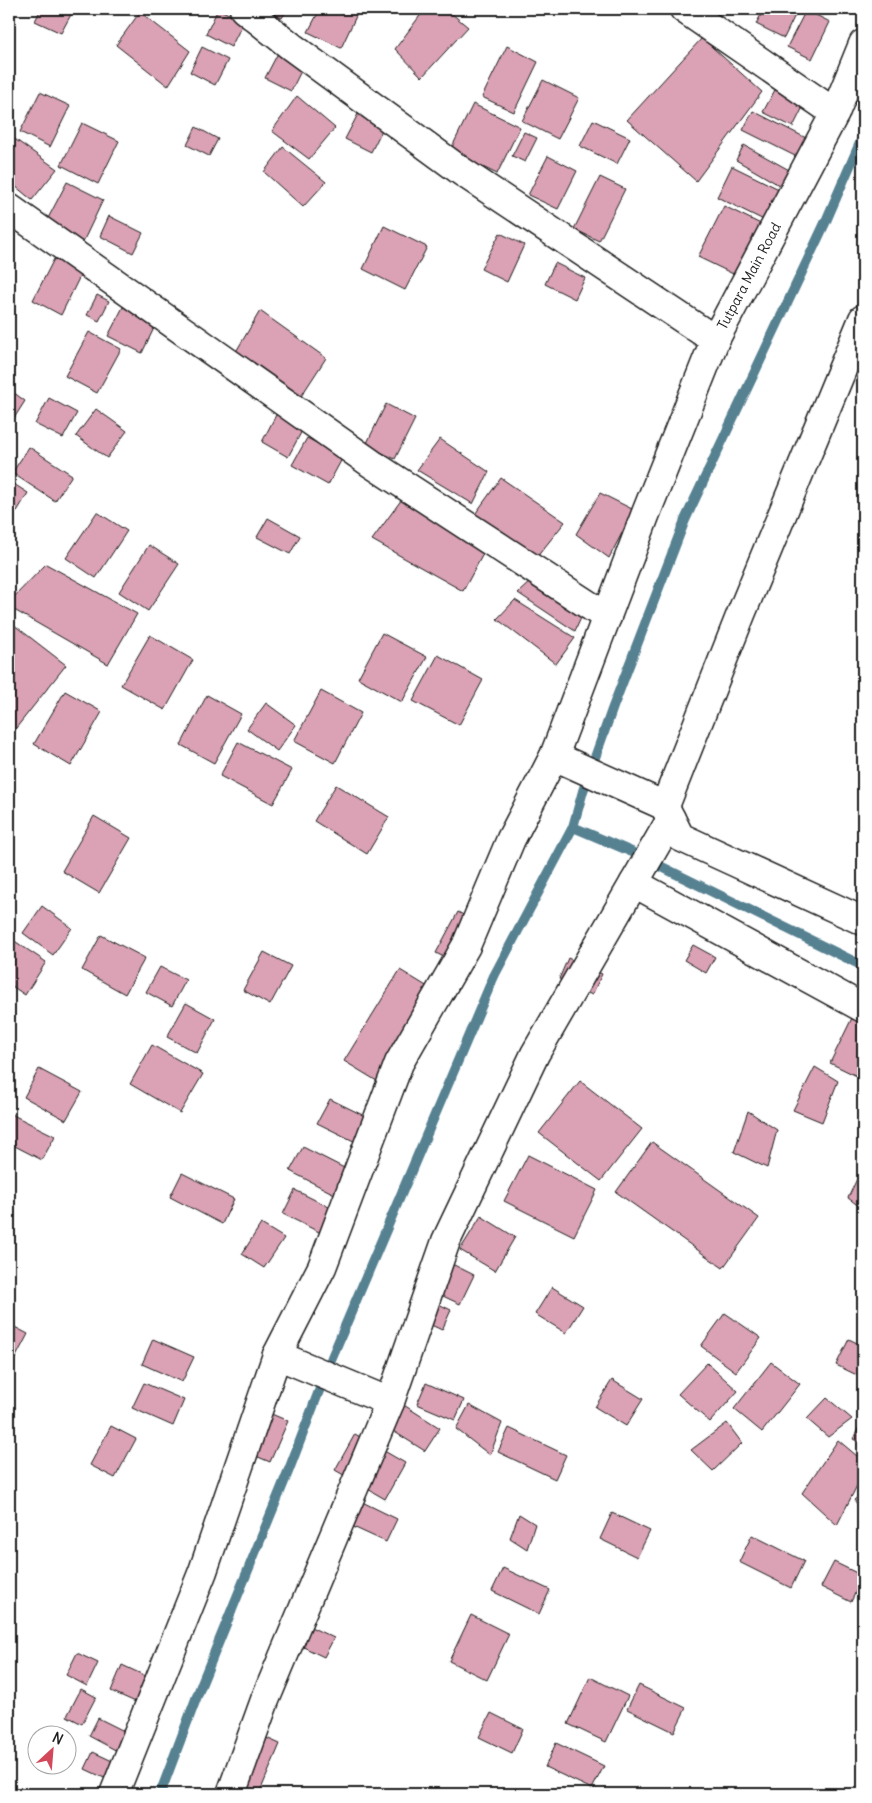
<svg xmlns="http://www.w3.org/2000/svg" width="872" height="1803" font-family="Delius,sans-serif">
  <rect width="100%" height="100%" fill="#fff"/>
  <filter id="ink" filterUnits="userSpaceOnUse"><feTurbulence type="fractalNoise" baseFrequency=".02" numOctaves="2"/><feDisplacementMap in="SourceGraphic" scale="10" xChannelSelector="R" yChannelSelector="G"/><feConvolveMatrix kernelMatrix="1 2 1 2 8 2 1 2 1" color-interpolation-filters="sRGB"/></filter>
  <g filter="url(#ink)">
    <g fill="none" stroke-linecap="round" stroke-linejoin="round">
      <g stroke="#578191" stroke-width="10">
        <path d="M573,827L632,852"/>
        <path d="M658,865L863,966"/>
        <path d="M160,1794L202,1683L290,1467L332,1357L494,976L573,827L583,791L613,707L685,520L826,221L863,136"/>
      </g>
    </g>
    <g fill="#daa2b4" stroke="#1c1c1c">
      <path d="M41,9H74L61,33L35,21Z"/>
      <path d="M218,9L244,21L231,47L206,34Z"/>
      <path d="M267,9H287L282,18L266,10Z"/>
      <path d="M320,9H351L358,12L341,48L308,32Z"/>
      <path d="M425,9H446L468,27L422,77L395,49Z"/>
      <path d="M764,9H792L797,11L784,38L756,24Z"/>
      <path d="M806,10L830,22L812,59L787,47Z"/>
      <path d="M140,12L190,51L168,86L116,45Z"/>
      <path d="M702,38L762,92L696,181L627,120Z"/>
      <path d="M507,46L538,62L514,112L482,97Z"/>
      <path d="M202,47L228,60L215,85L190,72Z"/>
      <path d="M278,53L304,65L291,91L265,78Z"/>
      <path d="M543,80L579,98L558,139L522,121Z"/>
      <path d="M776,88L805,103L793,127L763,112Z"/>
      <path d="M40,92L70,106L50,147L20,132Z"/>
      <path d="M297,96L335,128L309,159L272,131Z"/>
      <path d="M473,104L520,127L497,174L450,151Z"/>
      <path d="M753,111L806,138L797,157L743,130Z"/>
      <path d="M358,114L384,126L371,152L345,139Z"/>
      <path d="M593,120L630,138L617,164L580,146Z"/>
      <path d="M82,123L119,141L98,184L61,165Z"/>
      <path d="M196,127L218,139L209,156L187,145Z"/>
      <path d="M524,132L537,138L525,162L512,156Z"/>
      <path d="M9,135L57,169L32,200L9,181Z"/>
      <path d="M744,145L800,176L791,192L736,160Z"/>
      <path d="M283,147L326,182L303,207L264,172Z"/>
      <path d="M548,156L577,171L558,209L528,195Z"/>
      <path d="M732,166L795,197L780,228L717,197Z"/>
      <path d="M600,177L625,189L599,241L574,229Z"/>
      <path d="M67,182L103,200L83,242L45,224Z"/>
      <path d="M724,206L783,235L758,286L698,257Z"/>
      <path d="M109,216L143,233L133,253L100,236Z"/>
      <path d="M384,226L427,247L405,290L363,269Z"/>
      <path d="M500,233L524,245L507,282L481,269Z"/>
      <path d="M54,259L82,272L61,315L33,300Z"/>
      <path d="M555,263L585,278L575,299L545,284Z"/>
      <path d="M97,295L109,301L99,321L87,315Z"/>
      <path d="M123,307L156,324L142,353L108,336Z"/>
      <path d="M260,311L326,358L298,401L231,360Z"/>
      <path d="M89,332L121,349L97,393L65,376Z"/>
      <path d="M9,389L25,401L9,426Z"/>
      <path d="M49,398L77,413L63,438L35,424Z"/>
      <path d="M386,404L415,419L395,459L366,445Z"/>
      <path d="M96,409L127,431L107,458L76,436Z"/>
      <path d="M277,413L304,427L288,457L262,442Z"/>
      <path d="M307,438L343,457L328,485L292,465Z"/>
      <path d="M440,439L489,472L473,504L417,470Z"/>
      <path d="M29,447L72,475L55,501L12,473Z"/>
      <path d="M501,478L565,522L536,558L473,517Z"/>
      <path d="M9,481L28,493L16,513L9,508Z"/>
      <path d="M600,493L634,510L609,558L576,534Z"/>
      <path d="M402,499L483,554L463,591L372,540Z"/>
      <path d="M97,512L127,531L96,578L66,558Z"/>
      <path d="M268,518L300,536L290,554L257,537Z"/>
      <path d="M149,545L179,564L148,611L119,592Z"/>
      <path d="M46,564L137,614L108,664L9,607V602Z"/>
      <path d="M532,580L586,607L575,631L518,593Z"/>
      <path d="M515,600L575,638L556,664L497,619Z"/>
      <path d="M9,621L66,665L9,737Z"/>
      <path d="M382,633L427,657L402,702L358,678Z"/>
      <path d="M150,635L193,660L165,710L121,685Z"/>
      <path d="M438,655L483,680L459,725L413,701Z"/>
      <path d="M65,691L102,712L71,766L34,744Z"/>
      <path d="M321,691L361,713L335,763L294,741Z"/>
      <path d="M207,695L241,714L214,763L181,745Z"/>
      <path d="M266,703L296,725L277,751L247,729Z"/>
      <path d="M238,742L292,770L273,804L220,776Z"/>
      <path d="M336,785L389,817L367,854L314,821Z"/>
      <path d="M94,816L131,838L99,893L62,871Z"/>
      <path d="M42,906L72,928L53,955L23,933Z"/>
      <path d="M458,912L485,927L463,967L436,953Z"/>
      <path d="M101,935L145,958L125,994L82,970Z"/>
      <path d="M13,940L46,962L25,995L9,984V947Z"/>
      <path d="M693,945L715,957L706,973L684,960Z"/>
      <path d="M264,952L291,966L270,1005L243,990Z"/>
      <path d="M568,958L602,974L592,995L559,979Z"/>
      <path d="M160,967L186,980L172,1006L146,992Z"/>
      <path d="M400,970L451,1001L395,1092L344,1061Z"/>
      <path d="M186,1003L215,1019L197,1053L167,1037Z"/>
      <path d="M853,1016L863,1021V1079L830,1063Z"/>
      <path d="M152,1045L203,1074L180,1113L130,1084Z"/>
      <path d="M815,1067L838,1081L822,1122L793,1110Z"/>
      <path d="M39,1069L82,1092L66,1120L24,1097Z"/>
      <path d="M580,1081L642,1129L601,1181L539,1133Z"/>
      <path d="M330,1099L381,1124L370,1149L317,1123Z"/>
      <path d="M748,1111L777,1130L767,1168L734,1152Z"/>
      <path d="M9,1113L55,1136L42,1160L9,1143Z"/>
      <path d="M652,1142L759,1218L723,1268L616,1192Z"/>
      <path d="M303,1147L354,1173L342,1198L290,1171Z"/>
      <path d="M528,1155L597,1190L574,1236L504,1201Z"/>
      <path d="M863,1166V1209L848,1198Z"/>
      <path d="M182,1173L234,1199L222,1224L170,1197Z"/>
      <path d="M295,1190L347,1216L335,1240L283,1214Z"/>
      <path d="M481,1216L515,1237L495,1271L460,1250Z"/>
      <path d="M261,1224L284,1238L264,1268L242,1254Z"/>
      <path d="M444,1260L474,1275L460,1304L430,1290Z"/>
      <path d="M552,1287L583,1306L566,1333L535,1314Z"/>
      <path d="M428,1299L451,1310L442,1330L418,1319Z"/>
      <path d="M725,1313L761,1338L736,1372L701,1346Z"/>
      <path d="M9,1324L28,1334L9,1370Z"/>
      <path d="M153,1339L194,1357L182,1382L142,1364Z"/>
      <path d="M849,1339L863,1346V1378L836,1365Z"/>
      <path d="M771,1362L800,1384L762,1432L734,1409Z"/>
      <path d="M707,1363L738,1391L710,1422L678,1394Z"/>
      <path d="M612,1380L643,1399L626,1426L595,1407Z"/>
      <path d="M144,1383L184,1400L173,1426L132,1408Z"/>
      <path d="M426,1383L464,1400L455,1420L417,1404Z"/>
      <path d="M827,1398L852,1419L828,1437L807,1419Z"/>
      <path d="M399,1402L440,1428L425,1451L385,1426Z"/>
      <path d="M469,1405L502,1423L490,1455L456,1429Z"/>
      <path d="M262,1410L288,1421L270,1462L244,1451Z"/>
      <path d="M863,1419V1444L853,1439Z"/>
      <path d="M727,1423L742,1443L713,1471L691,1450Z"/>
      <path d="M111,1426L136,1439L115,1478L90,1465Z"/>
      <path d="M509,1428L566,1455L555,1479L498,1452Z"/>
      <path d="M355,1434L405,1463L385,1499L335,1470Z"/>
      <path d="M838,1440L863,1461V1474L837,1525L802,1493Z"/>
      <path d="M863,1493V1511L854,1500Z"/>
      <path d="M350,1496L397,1519L386,1542L338,1520Z"/>
      <path d="M612,1513L650,1531L637,1557L600,1539Z"/>
      <path d="M519,1514L535,1524L527,1549L510,1538Z"/>
      <path d="M752,1535L804,1561L791,1588L739,1562Z"/>
      <path d="M834,1562L863,1576L851,1602L821,1587Z"/>
      <path d="M503,1568L550,1590L539,1614L492,1591Z"/>
      <path d="M471,1615L509,1634L487,1680L449,1661Z"/>
      <path d="M298,1621L334,1638L324,1657L289,1640Z"/>
      <path d="M77,1653L98,1663L87,1686L66,1675Z"/>
      <path d="M122,1665L163,1684L151,1709L111,1691Z"/>
      <path d="M590,1677L628,1696L606,1742L568,1724Z"/>
      <path d="M639,1685L686,1708L674,1732L627,1709Z"/>
      <path d="M81,1689L96,1697L82,1724L67,1716Z"/>
      <path d="M491,1713L523,1729L512,1753L479,1737Z"/>
      <path d="M98,1718L148,1743L138,1762L89,1736Z"/>
      <path d="M244,1728L280,1744L259,1794H219Z"/>
      <path d="M556,1743L604,1766L592,1789L545,1767Z"/>
      <path d="M93,1752L138,1773L130,1790L85,1769Z"/>
    </g>
    <g fill="none" stroke-linecap="round" stroke-linejoin="round">
      <g stroke="#1c1c1c" stroke-width="31">
        <g id="minor">
          <path d="M244,9L292,47L461,171L715,340"/>
          <path d="M684,9L835,113"/>
          <path d="M9,208L372,464L607,617"/>
          <path d="M554,756L665,806L741,614L863,319"/>
          <path d="M665,807L680,837L863,921"/>
          <path d="M634,883L863,1008"/>
          <path d="M277,1355L390,1402"/>
          <path d="M114,1794L203,1571L277,1355L322,1267L399,1063L466,946L511,839L554,756L646,513L715,340L835,113L863,44"/>
          <path d="M231,1794L265,1700L390,1402L446,1241L535,1054L671,819"/>
        </g>
      </g>
      <use href="#minor" stroke="#fff" stroke-width="28"/>
    </g>
  </g>
  <g text-anchor="middle" dominant-baseline="central" stroke-width="4" stroke-linejoin="round" paint-order="stroke">
    <g font-size="14" fill="#1c1c1c" stroke="#fff">
      <text transform="translate(749 276) rotate(-62)">Tutpara Main Road</text>
    </g>
  </g>
  <rect width="872" height="1803" fill="none" stroke="#fff" stroke-width="30"/>
  <rect x="15" y="15" width="842" height="1773" fill="none" stroke="#1c1c1c" stroke-width="2" filter="url(#ink)"/>
  <g transform="translate(52 1750) rotate(26)"><circle r="24" fill="#ffffff" stroke="#a4a4a4"/>
  <path d="M0-4L9 19L0 12L-9 19Z" fill="#d1495b"/>
  <text y="-8" font-size="14" font-weight="bold" text-anchor="middle" fill="#1c1c1c">N</text>
  </g>
</svg>
